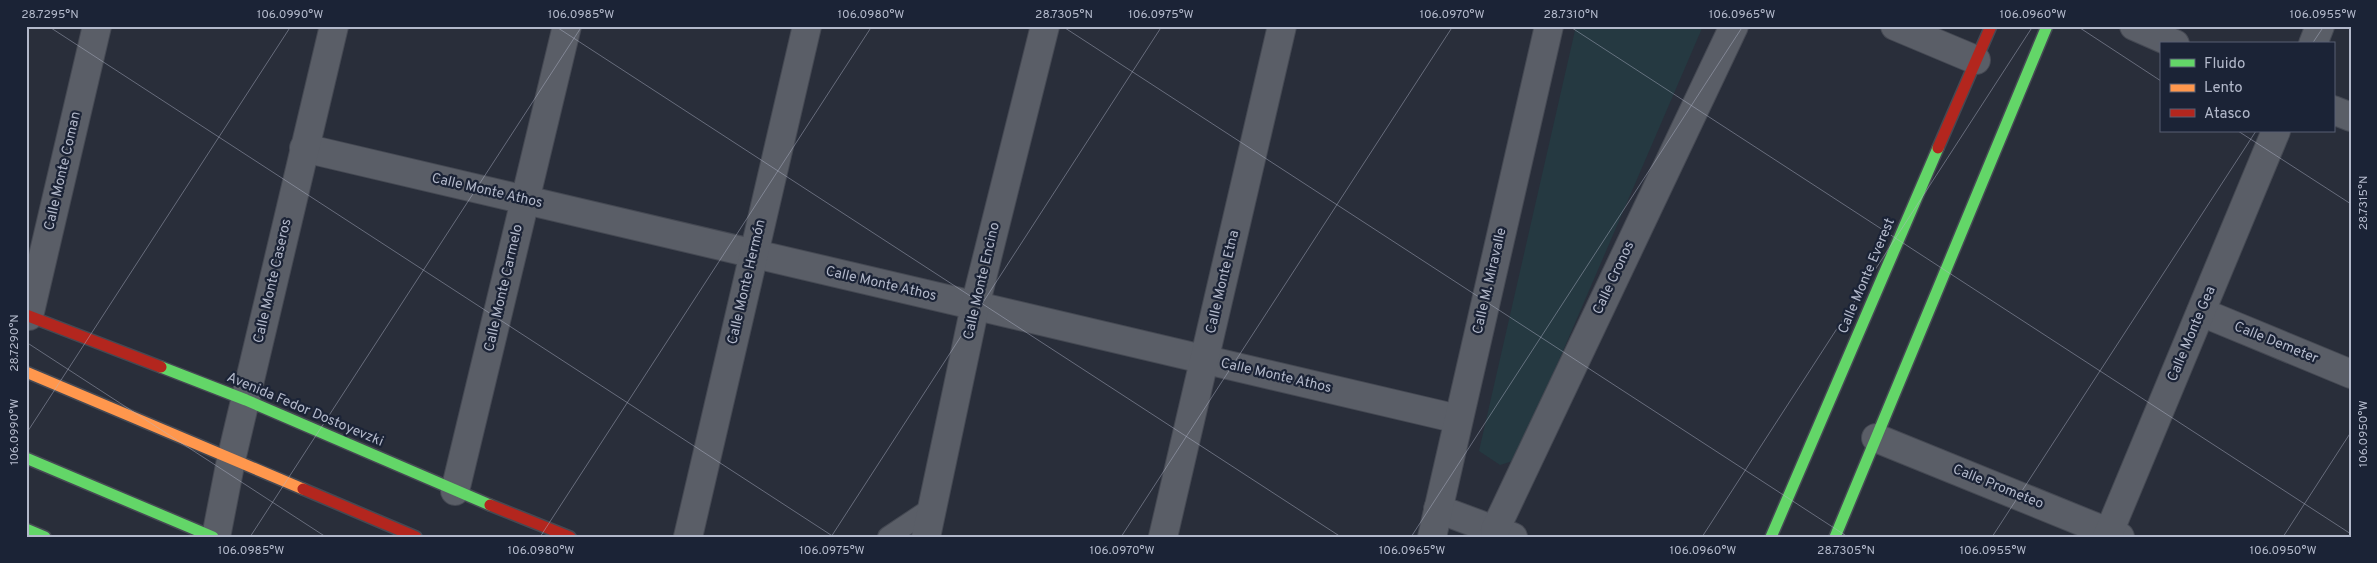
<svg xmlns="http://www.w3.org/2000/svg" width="2377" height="563" font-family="Overpass,sans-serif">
  <rect width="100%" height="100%" fill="#292e3a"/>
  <path fill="#253941" d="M1576,26H1703L1516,460L1500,465L1479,451Z"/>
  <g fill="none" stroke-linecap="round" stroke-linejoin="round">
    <g stroke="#454953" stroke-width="22">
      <path id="lane" d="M888,537L933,507"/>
    </g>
    <g stroke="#454953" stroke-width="30">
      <g id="street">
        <path d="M1895,26L1976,60"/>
        <path d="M2134,26L2175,44"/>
        <path d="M2313,44L2320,26"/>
        <path d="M2333,110L2351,117"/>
        <path d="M304,148L1458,419"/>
        <path d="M2201,312L2351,374"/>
        <path d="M29,316L97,26"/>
        <path d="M1876,438L2120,537"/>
        <path d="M455,491L567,26"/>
        <path d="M1438,509L1513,537"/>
        <path d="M1495,530L1734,26"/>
        <path d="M216,537L231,460L334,26"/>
        <path d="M688,537L807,26"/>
        <path d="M926,537L975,306L1045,26"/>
        <path d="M1163,537L1282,26"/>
        <path d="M1432,537L1549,26"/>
        <path d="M2107,537L2276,131"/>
      </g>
    </g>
    <g stroke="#454953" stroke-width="14">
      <g id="fast">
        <path d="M161,367L246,400L490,505"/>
        <path d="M26,458L213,537"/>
        <path d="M26,529L45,537"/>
        <path d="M1771,537L1938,148"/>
        <path d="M1835,537L2047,26"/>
      </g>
    </g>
    <g stroke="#454953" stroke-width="14">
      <path id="slow" d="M26,372L303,489"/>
    </g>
    <g stroke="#454953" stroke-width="14">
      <g id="jam">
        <path d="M1938,148L1991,26"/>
        <path d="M26,315L161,367"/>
        <path d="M303,489L416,537"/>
        <path d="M490,505L570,537"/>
      </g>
    </g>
    <use href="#lane" stroke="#5a5e67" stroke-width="20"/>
    <use href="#street" stroke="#5a5e67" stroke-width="28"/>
    <use href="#fast" stroke="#63d668" stroke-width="11"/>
    <use href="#slow" stroke="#ff974d" stroke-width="11"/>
    <use href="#jam" stroke="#b3261e" stroke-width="11"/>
  </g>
  <path fill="none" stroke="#b3b9cb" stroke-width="1" stroke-opacity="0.45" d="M48,26L834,537M555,26L1341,537M1062,26L1848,537M1569,26L2351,534M2077,26L2161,81M2312,44L2324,26M2238,131L2351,204M26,342L326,537M26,434L291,26M250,537L582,26M540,537L872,26M831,537L1162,26M1121,537L1453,26M1411,537L1743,26M1702,537L2033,26M1992,537L2256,131M2283,537L2351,432"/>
  <g text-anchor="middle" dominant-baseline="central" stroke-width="4.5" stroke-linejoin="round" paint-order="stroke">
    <g font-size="14" fill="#b3b9cb" stroke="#1b2336">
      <text transform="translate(63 171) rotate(-77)">Calle Monte Coman</text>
      <text transform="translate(487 191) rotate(13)">Calle Monte Athos</text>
      <text transform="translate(1867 276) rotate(-67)">Calle Monte Everest</text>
      <text transform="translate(1614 278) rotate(-65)">Calle Cronos</text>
      <text transform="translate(273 281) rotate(-77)">Calle Monte Caseros</text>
      <text transform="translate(982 281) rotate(-77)">Calle Monte Encino</text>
      <text transform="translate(1490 281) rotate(-77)">Calle M. Miravalle</text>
      <text transform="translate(747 282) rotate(-77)">Calle Monte Hermón</text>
      <text transform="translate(1223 282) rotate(-77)">Calle Monte Etna</text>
      <text transform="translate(881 284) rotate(13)">Calle Monte Athos</text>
      <text transform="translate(504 288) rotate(-77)">Calle Monte Carmelo</text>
      <text transform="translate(2192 334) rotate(-67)">Calle Monte Gea</text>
      <text transform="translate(2276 343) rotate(22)">Calle Demeter</text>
      <text transform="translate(1276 376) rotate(13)">Calle Monte Athos</text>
      <text transform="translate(305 410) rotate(23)">Avenida Fedor Dostoyevzki</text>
      <text transform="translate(1998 487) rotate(22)">Calle Prometeo</text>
    </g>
  </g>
  <rect width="2377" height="563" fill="none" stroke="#1b2336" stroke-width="55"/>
  <rect x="2160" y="42" width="175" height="90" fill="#1b2336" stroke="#585f72"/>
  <rect x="2170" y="59" width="25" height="8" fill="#63d668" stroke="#585f72"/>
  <text x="2204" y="68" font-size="15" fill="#b3b9cb">Fluido</text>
  <rect x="2170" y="84" width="25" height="8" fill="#ff974d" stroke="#585f72"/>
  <text x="2204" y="92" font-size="15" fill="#b3b9cb">Lento</text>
  <rect x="2170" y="109" width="25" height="8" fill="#b3261e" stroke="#585f72"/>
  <text x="2204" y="118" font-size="15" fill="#b3b9cb">Atasco</text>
  <rect x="28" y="28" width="2322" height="508" fill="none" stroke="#b3b9cb" stroke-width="2"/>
  <g font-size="12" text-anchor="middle" fill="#b3b9cb">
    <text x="50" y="18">28.7295°N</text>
    <text x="290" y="18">106.0990°W</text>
    <text x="581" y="18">106.0985°W</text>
    <text x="871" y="18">106.0980°W</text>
    <text x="1064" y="18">28.7305°N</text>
    <text x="1161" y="18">106.0975°W</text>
    <text x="1452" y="18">106.0970°W</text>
    <text x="1571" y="18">28.7310°N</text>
    <text x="1742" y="18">106.0965°W</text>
    <text x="2033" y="18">106.0960°W</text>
    <text x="2323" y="18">106.0955°W</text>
    <text transform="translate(2363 203) rotate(-90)" y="4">28.7315°N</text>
    <text transform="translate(14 343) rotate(-90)" y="4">28.7290°N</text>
    <text transform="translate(14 432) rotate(-90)" y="4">106.0990°W</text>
    <text transform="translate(2363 434) rotate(-90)" y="4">106.0950°W</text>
    <text x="251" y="554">106.0985°W</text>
    <text x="541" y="554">106.0980°W</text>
    <text x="832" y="554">106.0975°W</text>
    <text x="1122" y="554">106.0970°W</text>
    <text x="1412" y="554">106.0965°W</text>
    <text x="1703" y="554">106.0960°W</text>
    <text x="1846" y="554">28.7305°N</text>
    <text x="1993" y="554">106.0955°W</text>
    <text x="2283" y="554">106.0950°W</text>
  </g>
</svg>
